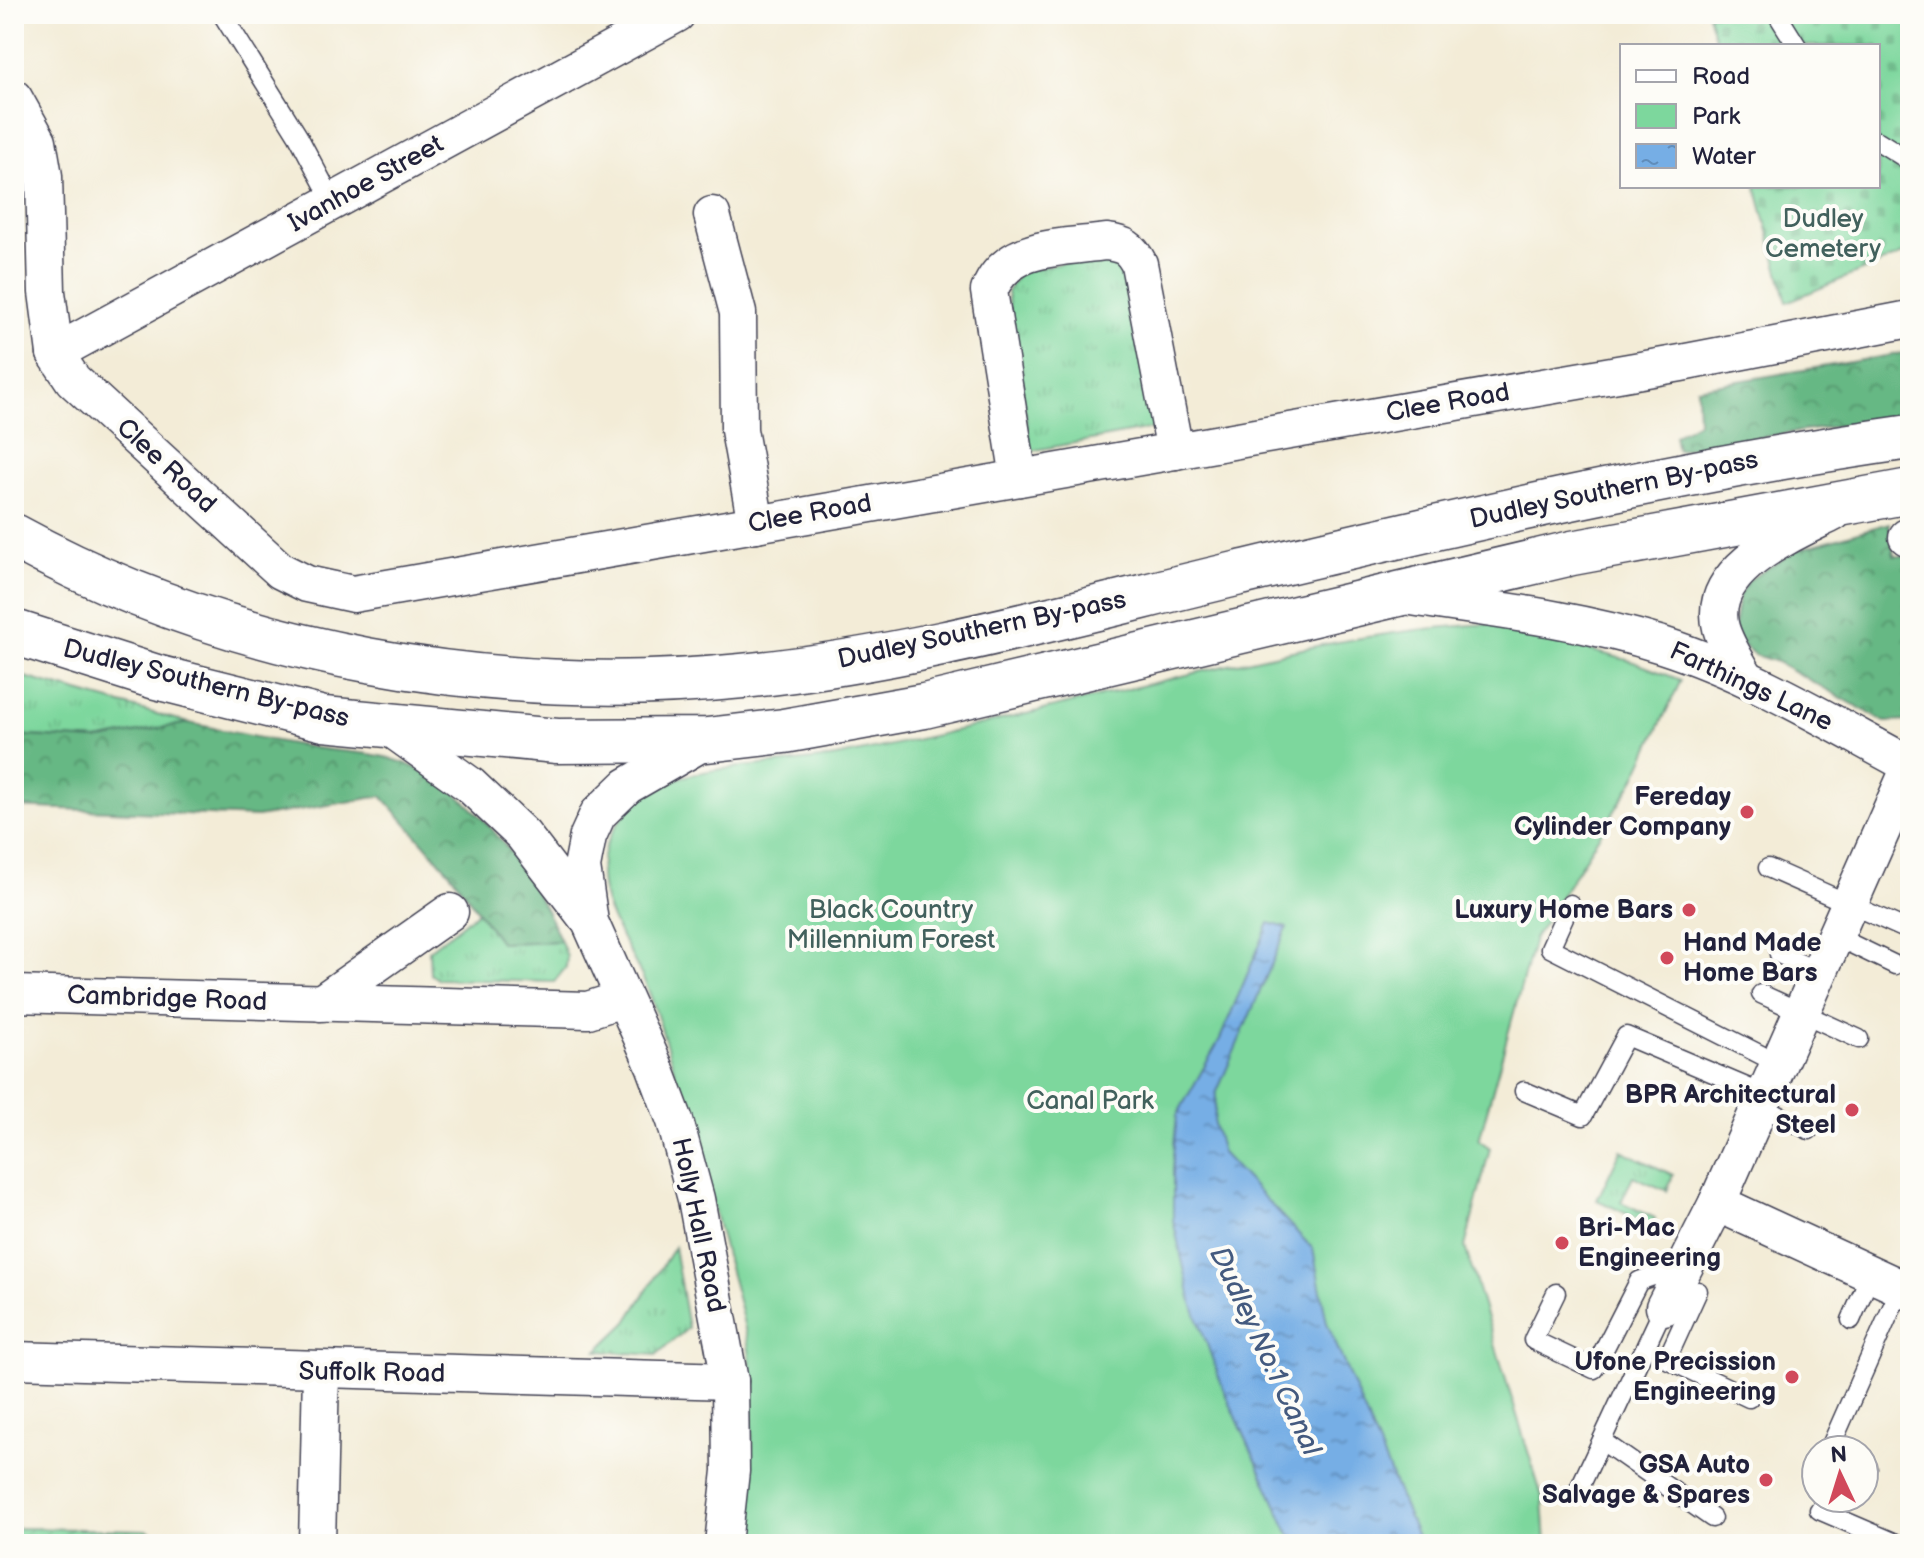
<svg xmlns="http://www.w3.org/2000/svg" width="1924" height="1558" font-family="'Balsamiq Sans',sans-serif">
  <defs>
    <pattern id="grass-tufts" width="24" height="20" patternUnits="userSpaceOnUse" patternTransform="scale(2)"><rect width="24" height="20" fill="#7dd79d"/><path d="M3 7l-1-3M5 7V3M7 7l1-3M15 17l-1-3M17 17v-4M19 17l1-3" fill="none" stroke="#6cb888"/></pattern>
    <pattern id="forest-crowns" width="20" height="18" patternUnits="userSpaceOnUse" patternTransform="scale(2)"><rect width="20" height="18" fill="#66b884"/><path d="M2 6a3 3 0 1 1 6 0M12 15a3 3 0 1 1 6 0" fill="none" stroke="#54956d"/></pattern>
    <pattern id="cemetery-stones" width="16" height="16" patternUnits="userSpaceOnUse" patternTransform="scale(2)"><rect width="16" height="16" fill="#7dd79d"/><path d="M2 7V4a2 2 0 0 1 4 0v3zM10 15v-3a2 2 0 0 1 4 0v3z" fill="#6cb888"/></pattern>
    <pattern id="garden-furrows" width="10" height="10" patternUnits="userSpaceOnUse" patternTransform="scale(2)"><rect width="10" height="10" fill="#7dd79d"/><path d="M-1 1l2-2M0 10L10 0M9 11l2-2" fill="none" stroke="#6cb888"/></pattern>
    <pattern id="water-ripples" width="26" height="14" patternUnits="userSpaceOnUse" patternTransform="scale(2)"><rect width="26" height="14" fill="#76aee5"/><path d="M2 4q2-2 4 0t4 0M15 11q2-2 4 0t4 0" fill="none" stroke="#608dbb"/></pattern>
  </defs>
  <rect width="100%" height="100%" fill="#fdfcf7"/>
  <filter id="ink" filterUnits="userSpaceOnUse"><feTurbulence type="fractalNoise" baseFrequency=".0125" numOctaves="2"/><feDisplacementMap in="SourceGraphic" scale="16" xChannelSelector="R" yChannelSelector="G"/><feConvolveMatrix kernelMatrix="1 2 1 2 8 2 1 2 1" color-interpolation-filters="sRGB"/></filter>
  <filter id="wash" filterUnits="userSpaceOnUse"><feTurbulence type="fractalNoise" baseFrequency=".006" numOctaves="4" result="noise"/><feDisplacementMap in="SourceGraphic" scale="32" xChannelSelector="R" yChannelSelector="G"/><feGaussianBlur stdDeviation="1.8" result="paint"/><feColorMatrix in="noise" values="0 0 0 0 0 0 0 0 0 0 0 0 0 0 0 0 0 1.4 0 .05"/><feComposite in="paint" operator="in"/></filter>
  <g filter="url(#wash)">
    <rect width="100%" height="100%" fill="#f3ecd7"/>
    <g fill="url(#grass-tufts)" stroke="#507c6c" stroke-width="2">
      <path d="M1107,255L1127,274L1156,428L1031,451L1007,292L1020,271Z"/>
      <path d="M14,674L189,723L96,740L14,735Z"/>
      <path d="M478,912L501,943L561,941L567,957L566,967L554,982L438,979L430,974L429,950Z"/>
      <path d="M1621,1150L1673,1175L1667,1191L1633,1176L1621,1202L1655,1218L1653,1226L1597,1200Z"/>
      <path d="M674,1247L688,1328L656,1355L597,1351L627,1322Z"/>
    </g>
    <g fill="url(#forest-crowns)" stroke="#446d60" stroke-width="2">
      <path d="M1910,352V415L1677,450L1674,436L1698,422L1697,388Z"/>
      <path d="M1889,523L1894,556H1910V721L1885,722L1777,662L1755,655L1740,643L1734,627L1739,595L1749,580L1797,550Z"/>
      <path d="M189,723C229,731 269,741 310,747C336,752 364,751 389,758C471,780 528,869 561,941L501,943L451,874L382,796L257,817L14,807V735L96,740Z"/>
    </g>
    <path fill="url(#cemetery-stones)" stroke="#507c6c" stroke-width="2" d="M1708,14H1910V251L1787,302L1756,186H1878V46H1717Z"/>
    <path fill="#7dd79d" stroke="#507c6c" stroke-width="2" d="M1492,624L1631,661L1681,680L1633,782L1534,939L1479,1140L1490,1148L1465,1247L1543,1500L1546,1544H743C750,1486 755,1427 751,1370C749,1332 735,1293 726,1256C704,1170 680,1084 652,1000C638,957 599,916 601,870C602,838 627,805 653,789C699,762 786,767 841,756C944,735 1046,709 1149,684C1265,656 1373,629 1492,624Z"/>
    <path fill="url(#garden-furrows)" stroke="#507c6c" stroke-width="2" d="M14,1528L147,1530L168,1542L257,1539L258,1544H14Z"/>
    <path fill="url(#water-ripples)" stroke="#4c6890" stroke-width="2" d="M1269,923L1287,928L1216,1094L1214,1124L1222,1153L1313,1249L1327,1323L1420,1544H1294L1223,1388L1192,1303L1173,1220V1156L1177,1115L1220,1039Z"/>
  </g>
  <g filter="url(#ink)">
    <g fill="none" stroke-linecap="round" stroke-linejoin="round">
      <g stroke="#414052" stroke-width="21">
        <g id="service">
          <path d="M222,14L298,136L333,202"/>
          <path d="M1777,14L1797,46"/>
          <path d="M1878,141L1910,161"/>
          <path d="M1768,868L1910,931"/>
          <path d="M1570,904L1550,948L1779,1064"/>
          <path d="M1835,936L1895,965"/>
          <path d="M1779,954L1819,972"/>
          <path d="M1761,994L1859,1039"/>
          <path d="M1524,1091L1583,1116L1626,1036L1765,1095"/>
          <path d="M1760,1106L1809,1130"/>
          <path d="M1698,1291L1667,1359L1749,1398"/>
          <path d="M1556,1293L1533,1340L1594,1369L1639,1281L1656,1275L1675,1284"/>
          <path d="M1851,1320L1871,1274"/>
          <path d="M1602,1441L1712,1518"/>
          <path d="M1829,1450L1901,1287"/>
          <path d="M1864,1466L1868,1468"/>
          <path d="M1579,1489L1664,1307"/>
          <path d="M1819,1510L1898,1544"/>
        </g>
      </g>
      <g stroke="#414052" stroke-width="39">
        <g id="minor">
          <path d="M14,98L38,141L44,176L47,292L55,353L73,380L281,571L307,584L353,594L1681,363L1910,319"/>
          <path d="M712,215L738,313L739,430L756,524"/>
          <path d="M55,353L677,14"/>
          <path d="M1019,478L989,291C1007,244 1063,248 1106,242C1124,244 1131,248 1139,264L1175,451"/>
          <path d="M1907,537H1910"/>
          <path d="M1404,596C1491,609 1578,619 1662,645C1749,673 1830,722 1910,765"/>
          <path d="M1746,678C1738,663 1726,646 1721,628C1705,569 1792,534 1833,513"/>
          <path d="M386,725L470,785L523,835L586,917"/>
          <path d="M707,740L627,786L598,814L588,836L582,867L590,922L654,1065L675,1121L696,1199L730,1381L731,1471L723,1544"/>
          <path d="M1910,767L1717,1203L1910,1292"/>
          <path d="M14,994L588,1010L622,999"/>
          <path d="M321,1003L450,912"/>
          <path d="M1664,1307L1717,1203"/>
          <path d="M14,1360L730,1381"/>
          <path d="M317,1544L321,1372"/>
        </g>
      </g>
      <g stroke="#414052" stroke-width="47">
        <g id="trunk">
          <path d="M14,536C231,655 496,701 742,676C911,659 1076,612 1240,573C1462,521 1683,469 1910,437"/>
          <path d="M14,632L156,677L324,719L557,741L707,740L784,731L924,706L1572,553L1910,491"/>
        </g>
      </g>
      <use href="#service" stroke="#fff" stroke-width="18"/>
      <use href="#minor" stroke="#fff" stroke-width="36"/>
      <use href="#trunk" stroke="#fff" stroke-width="44"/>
    </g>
  </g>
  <g fill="#d1495b" stroke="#fdfcf7" stroke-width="3">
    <circle cx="1747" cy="812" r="8"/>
    <circle cx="1689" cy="910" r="8"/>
    <circle cx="1667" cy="958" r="8"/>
    <circle cx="1852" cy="1110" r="8"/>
    <circle cx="1562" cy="1243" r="8"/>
    <circle cx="1792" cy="1377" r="8"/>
    <circle cx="1766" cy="1480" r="8"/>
  </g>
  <g text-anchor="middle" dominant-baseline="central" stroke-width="8" stroke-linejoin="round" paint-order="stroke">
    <g font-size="26" fill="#22223b" stroke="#fdfcf7">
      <text transform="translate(366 184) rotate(-29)">Ivanhoe Street</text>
      <text transform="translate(1448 403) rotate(-10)">Clee Road</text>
      <text transform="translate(166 466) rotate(43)">Clee Road</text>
      <text transform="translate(1614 490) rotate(-12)">Dudley Southern By-pass</text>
      <text transform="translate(810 514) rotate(-10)">Clee Road</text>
      <text transform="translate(982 630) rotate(-12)">Dudley Southern By-pass</text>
      <text transform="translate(206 684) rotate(14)">Dudley Southern By-pass</text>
      <text transform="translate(1751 687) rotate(25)">Farthings Lane</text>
      <text transform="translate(167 999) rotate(2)">Cambridge Road</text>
      <text transform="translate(698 1225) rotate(78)">Holly Hall Road</text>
      <text transform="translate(372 1373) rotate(1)">Suffolk Road</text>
    </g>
    <g font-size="26" fill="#42615d" stroke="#fdfcf7">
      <text x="1823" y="219">Dudley<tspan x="1823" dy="30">Cemetery</tspan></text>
      <text x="891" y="910">Black Country<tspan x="891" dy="30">Millennium Forest</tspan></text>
      <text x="1090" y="1101">Canal Park</text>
    </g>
    <g font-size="26" font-weight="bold" fill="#22223b" stroke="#fdfcf7" text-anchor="end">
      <text x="1731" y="797">Fereday<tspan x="1731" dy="30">Cylinder Company</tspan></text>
      <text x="1673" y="910">Luxury Home Bars</text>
      <text x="1683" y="943" text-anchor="start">Hand Made<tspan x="1683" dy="30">Home Bars</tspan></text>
      <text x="1836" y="1095">BPR Architectural<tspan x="1836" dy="30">Steel</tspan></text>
      <text x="1578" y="1228" text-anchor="start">Bri-Mac<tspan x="1578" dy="30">Engineering</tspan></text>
      <text x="1776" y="1362">Ufone Precission<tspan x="1776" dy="30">Engineering</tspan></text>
      <text x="1750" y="1465">GSA Auto<tspan x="1750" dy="30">Salvage &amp; Spares</tspan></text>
    </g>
    <g font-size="28" font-style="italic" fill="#445a7f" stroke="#fdfcf7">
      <text transform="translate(1265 1351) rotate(65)">Dudley No.1 Canal</text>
    </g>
  </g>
  <rect width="1924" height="1558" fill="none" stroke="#fdfcf7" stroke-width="48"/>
  <rect x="1620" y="44" width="260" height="144" fill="#fdfcf7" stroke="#a5a5ac" stroke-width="2"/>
  <rect x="1636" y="70" width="40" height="12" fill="#ffffff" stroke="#a5a5ac" stroke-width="2"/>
  <text x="1692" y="84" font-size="24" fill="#22223b">Road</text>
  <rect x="1636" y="104" width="40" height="24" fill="#7dd79d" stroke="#a5a5ac" stroke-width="2"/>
  <text x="1692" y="124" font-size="24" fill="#22223b">Park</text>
  <rect x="1636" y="144" width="40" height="24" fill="url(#water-ripples)" stroke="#a5a5ac" stroke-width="2"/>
  <text x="1692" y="164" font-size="24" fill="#22223b">Water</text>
  <g transform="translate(1840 1474) rotate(356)"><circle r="38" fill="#fdfcf7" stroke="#a5a5ac" stroke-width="2"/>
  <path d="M0-6L14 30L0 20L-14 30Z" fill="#d1495b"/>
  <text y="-12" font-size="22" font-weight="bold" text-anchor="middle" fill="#22223b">N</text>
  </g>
</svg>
